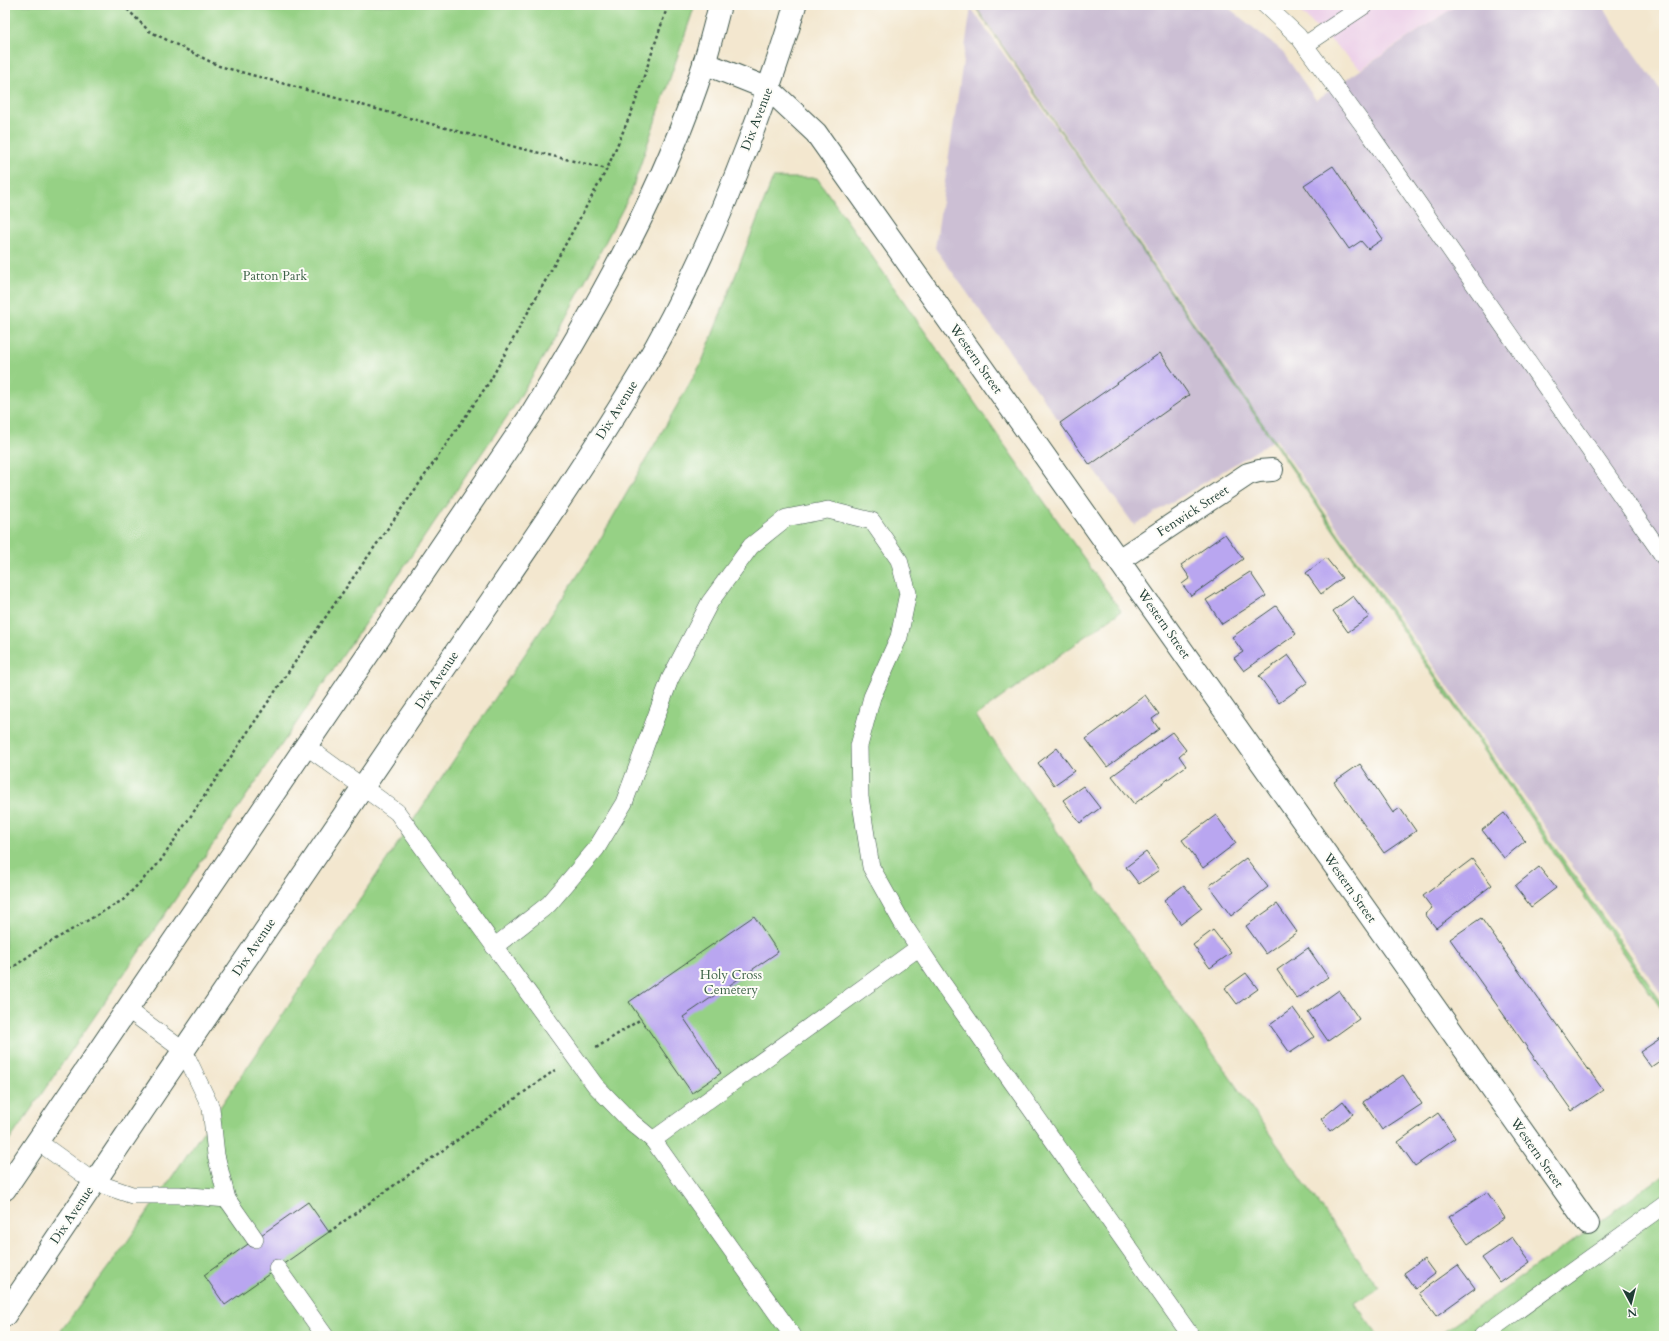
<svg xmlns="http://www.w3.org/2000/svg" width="1669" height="1341" font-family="Cardo,serif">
  <rect width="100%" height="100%" fill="#fdfcf7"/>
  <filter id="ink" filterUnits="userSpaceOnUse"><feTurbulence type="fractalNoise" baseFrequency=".025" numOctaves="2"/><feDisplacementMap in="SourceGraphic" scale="8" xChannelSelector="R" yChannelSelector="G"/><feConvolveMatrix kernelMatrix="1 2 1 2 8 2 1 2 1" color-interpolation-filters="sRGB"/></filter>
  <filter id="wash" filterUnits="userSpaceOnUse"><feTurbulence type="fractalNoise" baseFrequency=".012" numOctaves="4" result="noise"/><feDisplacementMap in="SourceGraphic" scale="16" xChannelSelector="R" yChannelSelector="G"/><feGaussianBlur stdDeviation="0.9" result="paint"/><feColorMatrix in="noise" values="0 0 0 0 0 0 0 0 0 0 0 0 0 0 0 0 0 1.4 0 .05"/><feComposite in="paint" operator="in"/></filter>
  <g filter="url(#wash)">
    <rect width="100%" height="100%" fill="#f3e7cf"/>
    <path fill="#edd1e9" d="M1293,5H1457L1361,69Z"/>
    <path fill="#ccbfd4" d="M975,5H1225L1281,50L1316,100L1457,5H1601L1664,95V998L1276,439L1134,525L935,248L971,8L1266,424Z"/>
    <g fill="#96d185" stroke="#5a875c">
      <path d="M5,5H695L630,195L556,336L515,405L5,1147Z"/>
      <path d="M974,5L1664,1006V1013Z"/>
      <path d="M773,178H817L1121,611L976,716L1378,1288L1354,1303L1378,1336H57L127,1242L249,1065L590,557L702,362Z"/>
      <path d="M1664,1175V1336H1438Z"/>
    </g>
    <g id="blocks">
      <g fill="#b9a6f0">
        <path d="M1333,166L1383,239L1368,249L1361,241L1349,249L1304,185Z"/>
        <path d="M1160,353L1189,395L1090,465L1060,423Z"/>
        <path d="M1225,534L1243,559L1191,596L1182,584L1190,578L1181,565Z"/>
        <path d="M1326,558L1342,578L1321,594L1306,573Z"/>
        <path d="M1250,572L1266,596L1222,624L1206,600Z"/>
        <path d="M1353,596L1369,617L1348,632L1333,611Z"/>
        <path d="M1276,606L1296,634L1244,671L1234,658L1243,652L1232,637Z"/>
        <path d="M1288,655L1308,682L1279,703L1259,676Z"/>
        <path d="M1145,695L1159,714L1152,719L1159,729L1107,767L1086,739Z"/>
        <path d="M1172,732L1186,750L1179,756L1186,766L1134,804L1112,776Z"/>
        <path d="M1057,748L1074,771L1054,785L1038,763Z"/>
        <path d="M1360,764L1393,813L1400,808L1416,831L1384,853L1334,782Z"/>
        <path d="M1083,786L1100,808L1080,823L1063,800Z"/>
        <path d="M1504,813L1525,841L1504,858L1482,830Z"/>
        <path d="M1216,815L1236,843L1203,868L1182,840Z"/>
        <path d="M1146,852L1159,870L1139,884L1126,867Z"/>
        <path d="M1246,858L1268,887L1231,916L1209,886Z"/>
        <path d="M1472,859L1492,885L1436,928L1425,914L1432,908L1423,896Z"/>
        <path d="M1539,867L1556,888L1531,907L1515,886Z"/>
        <path d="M1184,885L1202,908L1181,924L1164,900Z"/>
        <path d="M1277,904L1297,932L1266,954L1246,926Z"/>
        <path d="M754,916L778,952L683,1017L721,1073L692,1093L629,1002Z"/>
        <path d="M1481,918L1603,1090L1572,1111L1450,939Z"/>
        <path d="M1213,930L1231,953L1210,968L1193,945Z"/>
        <path d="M1308,948L1328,977L1297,999L1277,970Z"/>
        <path d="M1246,973L1258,989L1237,1004L1225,988Z"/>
        <path d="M1339,990L1359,1019L1328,1041L1308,1012Z"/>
        <path d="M1293,1008L1314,1037L1290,1053L1270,1025Z"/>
        <path d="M1664,1036V1058L1651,1067L1640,1052Z"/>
        <path d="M1403,1075L1422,1104L1382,1130L1363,1102Z"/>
        <path d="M1343,1101L1353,1114L1330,1131L1321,1119Z"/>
        <path d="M1438,1113L1455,1138L1415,1166L1398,1142Z"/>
        <path d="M1487,1192L1505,1218L1468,1244L1449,1217Z"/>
        <path d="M308,1202L329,1232L225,1305L204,1275Z"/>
        <path d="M1512,1237L1530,1262L1500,1283L1482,1258Z"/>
        <path d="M1424,1259L1435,1274L1415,1289L1404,1273Z"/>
        <path d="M1458,1265L1475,1288L1436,1316L1419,1293Z"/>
      </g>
    </g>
  </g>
  <g filter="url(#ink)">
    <use href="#blocks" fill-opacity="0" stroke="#3f564b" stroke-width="1"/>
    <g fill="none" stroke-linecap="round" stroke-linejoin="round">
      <g stroke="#3f564b" stroke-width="18">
        <g id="service">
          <path d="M1265,5L1298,36L1372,137L1664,557"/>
          <path d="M1305,45L1365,5"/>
          <path d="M306,746L397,812L595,1085L629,1120L653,1140L793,1336"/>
          <path d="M494,947L549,904L596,849L624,803L670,679L710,602L751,546L786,518L828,510L872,521L899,560L908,593L899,637L872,697L859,746L860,797L871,867L903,924L943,984L1191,1336"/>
          <path d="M127,1009L184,1051L211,1108L216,1155L227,1199L255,1239"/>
          <path d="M653,1140L918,948"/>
          <path d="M37,1141L94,1182L132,1195H179L227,1199"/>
          <path d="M277,1268L325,1336"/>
          <path d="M1482,1336L1664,1205"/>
        </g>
      </g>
      <g stroke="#3f564b" stroke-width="24">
        <g id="minor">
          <path d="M704,63L769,89L816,133L1588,1224"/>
          <path d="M1119,560L1248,474L1259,471L1272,470"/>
        </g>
      </g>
      <g stroke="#3f564b" stroke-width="24">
        <g id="tertiary">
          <path d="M5,1189L530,416C598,305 664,189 704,64C710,44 715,24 720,5"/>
          <path d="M5,1315C138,1116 273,919 408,721C487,607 568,493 640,374C683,302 718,223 748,144C765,98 782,52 795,5"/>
        </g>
      </g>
      <g stroke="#3f564b" stroke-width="2.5" stroke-dasharray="3 3" stroke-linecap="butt">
        <path d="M123,5L149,31L219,66L519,148L607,169"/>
        <path d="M5,973L40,948L123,900L159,863L329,612L421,481L490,381L607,169L634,106L668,5"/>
        <path d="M596,1048L641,1019"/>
        <path d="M329,1232L555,1070"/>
      </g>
      <use href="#service" stroke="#fff" stroke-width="17"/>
      <use href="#minor" stroke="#fff" stroke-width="22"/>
      <use href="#tertiary" stroke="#fff" stroke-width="22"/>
    </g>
  </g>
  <g text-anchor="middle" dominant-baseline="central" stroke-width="4" stroke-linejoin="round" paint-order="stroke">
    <g font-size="13" fill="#1f3d34" stroke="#fdfcf7">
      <text transform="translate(757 119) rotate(-69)">Dix Avenue</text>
      <text transform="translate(976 359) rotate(55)">Western Street</text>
      <text transform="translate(617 410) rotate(-58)">Dix Avenue</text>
      <text transform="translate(1193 511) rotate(-33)">Fenwick Street</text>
      <text transform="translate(1164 624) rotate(55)">Western Street</text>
      <text transform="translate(437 680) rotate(-56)">Dix Avenue</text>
      <text transform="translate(1350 888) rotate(55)">Western Street</text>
      <text transform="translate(254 947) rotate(-56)">Dix Avenue</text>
      <text transform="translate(1537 1153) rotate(55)">Western Street</text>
      <text transform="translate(72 1215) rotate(-56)">Dix Avenue</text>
    </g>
    <g font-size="13" fill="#3d6248" stroke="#fdfcf7">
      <text x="275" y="276">Patton Park</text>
      <text x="731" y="975">Holy Cross<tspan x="731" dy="15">Cemetery</tspan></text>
    </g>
  </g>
  <rect width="1669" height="1341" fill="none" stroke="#fdfcf7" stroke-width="20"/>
  <g transform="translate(1631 1303) rotate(173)" stroke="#fdfcf7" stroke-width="3" paint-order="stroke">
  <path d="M0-3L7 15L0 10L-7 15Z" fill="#1f3d34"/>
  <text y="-6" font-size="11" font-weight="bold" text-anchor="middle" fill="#1f3d34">N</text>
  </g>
</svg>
